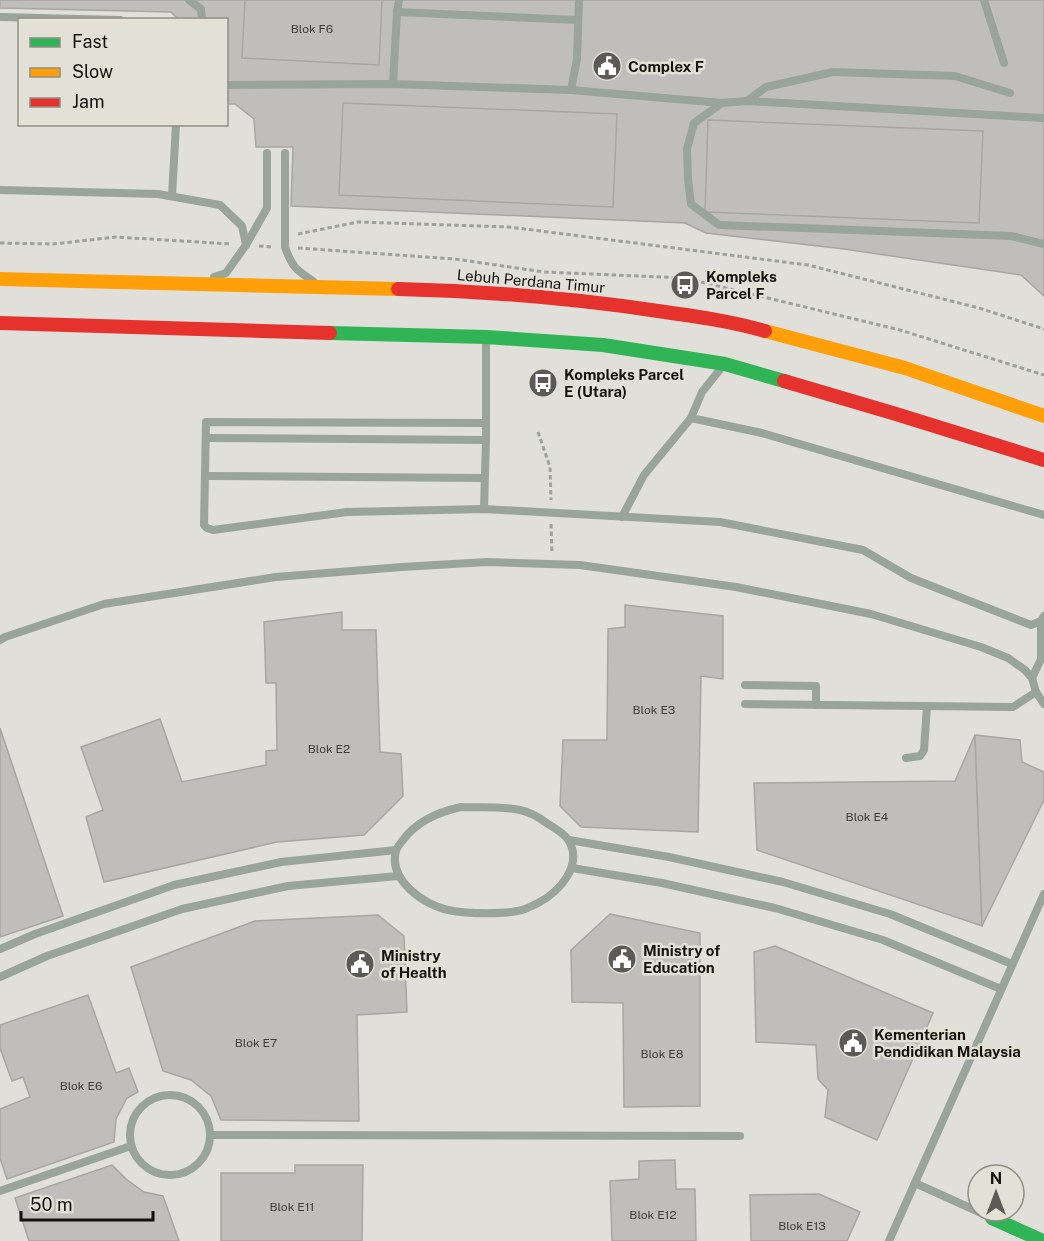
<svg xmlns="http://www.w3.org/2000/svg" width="1044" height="1241" font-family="'Public Sans',sans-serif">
  <rect width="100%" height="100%" fill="#e0dfd9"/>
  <g fill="#c0bebb" stroke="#a8a6a3" stroke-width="1.5">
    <path d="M0,0H1044V296L1021,275L844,249L706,233L685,223L291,206L293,147H256L254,119L235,104H226V20H179L171,12L0,8Z"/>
    <path d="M245,0H382L379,65L242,58Z"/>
    <path d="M343,103L617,114L613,207L339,195Z"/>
    <path d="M708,120L983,131L979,223L705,212Z"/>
    <path d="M625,605L723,616V679L701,676L698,832L581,827L560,806L563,740H607L608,629L625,627Z"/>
    <path d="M342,612V630H376L380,752L401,754L403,796L364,835L277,842L104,882L86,817L103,810L81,747L160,719L182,782L266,765V751L277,750L276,683H266L264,622Z"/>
    <path d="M0,728L63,916L0,937Z"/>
    <path d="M975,735L982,926L757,850L754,783L955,781Z"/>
    <path d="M975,735L1020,740L1022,762L1044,772V800L982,926Z"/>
    <path d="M610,914L700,933V1106L624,1107L623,1003L572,1002L571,950Z"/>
    <path d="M378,915L404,936L407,1012L357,1015L359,1121L221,1120L211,1096L191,1080L163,1071L131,967L255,921Z"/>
    <path d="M775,946L933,1013L877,1140L825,1117L828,1090L818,1079L816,1045L756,1042L754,952Z"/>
    <path d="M88,995L116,1073L129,1068L138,1092L127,1098L116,1119L114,1142L7,1179L0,1158V1109L30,1097L23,1077L12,1081L0,1048V1025Z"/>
    <path d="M675,1160L676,1189H695L696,1241H612L610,1181L639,1179V1161Z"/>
    <path d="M112,1165L126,1179L144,1192L163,1196L179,1241H29L15,1198Z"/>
    <path d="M295,1165H363L362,1241H221V1173H295Z"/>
    <path d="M819,1194L860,1212L847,1241H751L750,1195Z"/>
  </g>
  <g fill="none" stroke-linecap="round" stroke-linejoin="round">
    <g stroke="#9ca29c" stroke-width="3" stroke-dasharray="4.5 3" stroke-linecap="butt">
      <path d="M298,234L358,222L509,227L808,265L979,308L1044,329"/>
      <path d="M0,243L53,244L116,237L231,244"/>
      <path d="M259,246L273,247"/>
      <path d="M298,248L455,259L544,272L685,278L900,330L1044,375"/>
      <path d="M538,432L550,467L551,500"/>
      <path d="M551,524L552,554"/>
    </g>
    <g stroke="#99a49b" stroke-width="8">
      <path d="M189,0L201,9L202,20"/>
      <path d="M984,0L1004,63"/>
      <path d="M397,12L577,20"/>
      <path d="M0,17L120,20"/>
      <path d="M393,84L397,12L399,0"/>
      <path d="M226,85L393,84L571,90L722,103L747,101L1044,118"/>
      <path d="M571,90L577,59L579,0"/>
      <path d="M747,101L766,87L833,72L955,76L1010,93"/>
      <path d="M722,103L694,123L687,149L688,179L691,204L719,225L1011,236L1044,244"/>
      <path d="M285,153V247C292,267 296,270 313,281"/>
      <path d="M0,190L158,194L220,205L242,226L246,245"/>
      <path d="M172,196L176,124"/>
      <path d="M214,277L226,273L246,245L267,208V153"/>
      <path d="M722,367L702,392L691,418L762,433L1044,515"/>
      <path d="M486,423L206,422L204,525L207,528L213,530L347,512L484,509L720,522L863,550L911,578L1031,625L1041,621L1044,616"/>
      <path d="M206,438L486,440"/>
      <path d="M206,476L484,478"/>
      <path d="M484,509L486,440V339"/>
      <path d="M622,517L644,475L691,418"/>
      <path d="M0,640L5,637L104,604L276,577L402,567L487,562L580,565L736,587L871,614L981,647L1008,658L1025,670L1032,678L1036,692L1044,704"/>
      <path d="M1032,678L1041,659V621"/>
      <path d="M745,685L816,686V705"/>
      <path d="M745,704L1013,707L1036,692"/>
      <path d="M906,758L920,756L924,750L927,706"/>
      <path d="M461,807C480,808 501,806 520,810C530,812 540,818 548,824C555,828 565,834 569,841C583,866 559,892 538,903C534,905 530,907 525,909C508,915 467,914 448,910C424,905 388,880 396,851C397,847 400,844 403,840C417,821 438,812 461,807Z"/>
      <path d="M569,840L669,857L783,882L890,914L1012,964"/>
      <path d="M572,868L662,883L775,908L883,940L1001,989"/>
      <path d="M0,949L35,934L174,885L281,862L396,850"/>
      <path d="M0,977L47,956L182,909L288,886L398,876"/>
      <circle cx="170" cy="1135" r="40"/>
      <path d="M211,1135L740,1136"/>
      <path d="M915,1183L990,1217"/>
      <path d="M0,1191L131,1146"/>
      <path d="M889,1241L1044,894"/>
    </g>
    <g stroke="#30b455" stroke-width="14">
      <path d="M330,333L486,337L603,345L725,364L784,381"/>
      <path d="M992,1218L1043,1241"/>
    </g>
    <g stroke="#ff9f0a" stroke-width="14">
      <path d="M0,279L398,289"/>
      <path d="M765,331L905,368L1044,416"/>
    </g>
    <g stroke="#e5322d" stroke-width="14">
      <path d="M398,289C485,291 572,298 658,311C694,316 730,321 765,331"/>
      <path d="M0,323L330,333"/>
      <path d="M784,381L896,414L1044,460"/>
    </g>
  </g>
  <defs>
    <g id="civic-disc" transform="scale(1.5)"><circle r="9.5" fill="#5b5a56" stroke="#e3e0d6"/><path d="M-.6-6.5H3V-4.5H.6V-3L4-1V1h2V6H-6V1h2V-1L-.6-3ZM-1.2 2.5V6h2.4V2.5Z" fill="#fff"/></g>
    <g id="bus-disc" transform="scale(1.5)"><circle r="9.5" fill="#5b5a56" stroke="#e3e0d6"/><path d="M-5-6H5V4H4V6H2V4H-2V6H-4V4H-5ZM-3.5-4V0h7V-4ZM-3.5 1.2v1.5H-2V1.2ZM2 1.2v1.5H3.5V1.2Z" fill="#fff"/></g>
  </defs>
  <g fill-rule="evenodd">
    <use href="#civic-disc" x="607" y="66"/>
    <use href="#bus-disc" x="685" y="285"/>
    <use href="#bus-disc" x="543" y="383"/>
    <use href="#civic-disc" x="622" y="959"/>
    <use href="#civic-disc" x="360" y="964"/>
    <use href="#civic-disc" x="853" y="1043"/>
  </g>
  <g text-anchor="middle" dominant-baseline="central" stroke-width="5" stroke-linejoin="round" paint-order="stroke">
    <g font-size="12" fill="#3e3d3a">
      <text x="312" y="29">Blok F6</text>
      <text x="654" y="710">Blok E3</text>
      <text x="329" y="749">Blok E2</text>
      <text x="867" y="817">Blok E4</text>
      <text x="256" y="1043">Blok E7</text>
      <text x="662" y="1054">Blok E8</text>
      <text x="81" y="1086">Blok E6</text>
      <text x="292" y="1207">Blok E11</text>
      <text x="653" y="1215">Blok E12</text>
      <text x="802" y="1226">Blok E13</text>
    </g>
    <g font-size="15" font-weight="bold" fill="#13120f" stroke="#e3e0d6" text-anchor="start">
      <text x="628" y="66">Complex F</text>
      <text x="706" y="276">Kompleks<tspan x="706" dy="17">Parcel F</tspan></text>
      <text x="564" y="374">Kompleks Parcel<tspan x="564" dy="17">E (Utara)</tspan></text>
      <text x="643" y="950">Ministry of<tspan x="643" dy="17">Education</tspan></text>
      <text x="381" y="955">Ministry<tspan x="381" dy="17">of Health</tspan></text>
      <text x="874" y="1034">Kementerian<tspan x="874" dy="17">Pendidikan Malaysia</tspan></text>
    </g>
    <g font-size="15" fill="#13120f" stroke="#e3e0d6">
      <text transform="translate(531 281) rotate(5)">Lebuh Perdana Timur</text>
    </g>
  </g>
  <rect x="18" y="18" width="210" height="108" fill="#e3e0d6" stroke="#908e86" stroke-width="1.5"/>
  <rect x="30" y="38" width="30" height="9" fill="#30b455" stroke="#908e86" stroke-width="1.5"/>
  <text x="72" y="48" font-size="18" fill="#13120f">Fast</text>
  <rect x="30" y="68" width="30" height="9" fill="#ff9f0a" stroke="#908e86" stroke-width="1.5"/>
  <text x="72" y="78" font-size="18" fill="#13120f">Slow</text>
  <rect x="30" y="98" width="30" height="9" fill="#e5322d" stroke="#908e86" stroke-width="1.5"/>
  <text x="72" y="108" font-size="18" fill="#13120f">Jam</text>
  <g transform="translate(996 1193)"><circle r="28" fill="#e3e0d6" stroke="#908e86" stroke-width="1.5"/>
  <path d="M0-4.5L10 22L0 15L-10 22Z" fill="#5b5a56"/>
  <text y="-9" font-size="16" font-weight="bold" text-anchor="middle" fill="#13120f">N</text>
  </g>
  <path d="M21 1211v9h132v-9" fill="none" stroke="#13120f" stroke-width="3"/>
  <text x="30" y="1211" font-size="18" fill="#13120f" stroke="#e3e0d6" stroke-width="4.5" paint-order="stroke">50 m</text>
</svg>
